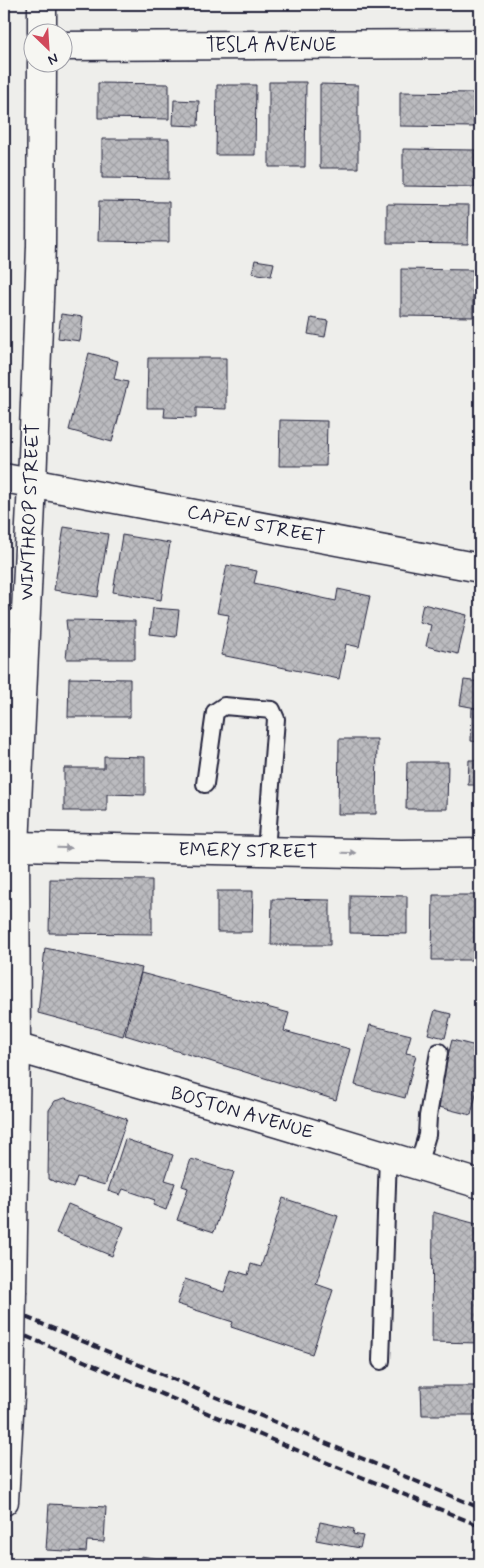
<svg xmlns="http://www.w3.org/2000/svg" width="484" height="1568" font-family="Mynerve,sans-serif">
  <defs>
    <pattern id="building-cross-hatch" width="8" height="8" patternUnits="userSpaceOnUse" patternTransform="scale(1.25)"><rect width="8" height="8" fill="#bbbbbf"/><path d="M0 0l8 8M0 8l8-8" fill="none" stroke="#a0a0a5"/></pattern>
  </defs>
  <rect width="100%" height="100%" fill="#eeeeeb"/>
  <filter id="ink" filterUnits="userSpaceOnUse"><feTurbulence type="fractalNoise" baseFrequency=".02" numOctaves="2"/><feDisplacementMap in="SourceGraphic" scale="10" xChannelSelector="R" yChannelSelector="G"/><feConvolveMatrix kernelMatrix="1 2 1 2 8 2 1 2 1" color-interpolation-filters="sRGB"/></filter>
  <g filter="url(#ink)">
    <g fill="url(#building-cross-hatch)" stroke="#22223b">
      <path d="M269,82H306L305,167H269Z"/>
      <path d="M98,83L169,84V119L98,118Z"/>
      <path d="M320,84L358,85V168H320Z"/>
      <path d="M217,85H256L255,155H216Z"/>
      <path d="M400,92L474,93V127L400,126Z"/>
      <path d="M174,100L199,101L198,126L173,125Z"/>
      <path d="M102,139H169V179L102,178Z"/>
      <path d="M403,149L475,150V187L403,186Z"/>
      <path d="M99,201L169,202V242L98,241Z"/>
      <path d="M387,204L469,205L468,244L387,243Z"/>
      <path d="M255,260L274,263L271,276L252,273Z"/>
      <path d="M401,269L473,270V317L401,316Z"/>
      <path d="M61,314L83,317L80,341L58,338Z"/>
      <path d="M311,318L328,321L325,337L308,334Z"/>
      <path d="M89,353L118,361L114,379L128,382L112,442L69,430Z"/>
      <path d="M148,358H226V409L196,408V418L164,417L165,408H147Z"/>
      <path d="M280,420L327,421L326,466H279Z"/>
      <path d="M64,527L108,534L98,597L54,590Z"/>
      <path d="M122,535L170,543L161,600L113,592Z"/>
      <path d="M227,565L257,571L254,583L336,601L338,589L370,596L359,647L346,644L339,679L221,655L229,615L217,613Z"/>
      <path d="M423,604L467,615L458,654L426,646L431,625L419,622Z"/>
      <path d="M153,608L179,610L176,637L150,634Z"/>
      <path d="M66,620L135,621V659H66L68,639Z"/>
      <path d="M69,678L130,679V717H68Z"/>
      <path d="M464,680L480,682L476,708L460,705Z"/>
      <path d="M472,708L480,709V742L471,741Z"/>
      <path d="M339,739H377L376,814H338Z"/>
      <path d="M104,756L145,757V795L107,794V811H64V768H104Z"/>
      <path d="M469,760H480V785H468Z"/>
      <path d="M407,762H448L447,809H406Z"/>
      <path d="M50,879L152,880V934L49,933Z"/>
      <path d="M217,891H253L252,932H217Z"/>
      <path d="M350,895L407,896V934L350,933Z"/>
      <path d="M433,895H475L474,960H432Z"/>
      <path d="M272,899L330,900V945H271Z"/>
      <path d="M45,948L142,968L123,1036L38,1013Z"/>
      <path d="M141,973L289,1013L284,1031L350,1049L336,1100L125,1035Z"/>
      <path d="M435,1010L451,1014L445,1038L428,1034Z"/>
      <path d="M370,1025L411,1035L406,1053L416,1055L405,1098L355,1085Z"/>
      <path d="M452,1040L480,1047V1078L471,1115L435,1106Z"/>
      <path d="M65,1098L127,1119L105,1185L77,1177L73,1188L48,1179L49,1110L55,1101Z"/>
      <path d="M125,1139L173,1155L165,1180L175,1183L166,1210L153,1205L155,1200L123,1189L120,1195L108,1191Z"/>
      <path d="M191,1159L234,1172L214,1232L177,1220L188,1188L182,1186Z"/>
      <path d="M283,1198L338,1216L316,1284L333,1290L312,1354L231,1327L233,1322L177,1304L185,1279L224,1292L231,1270L248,1275L251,1264L261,1267Z"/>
      <path d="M68,1204L124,1227L112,1256L56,1233Z"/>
      <path d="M433,1212L480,1225V1343L432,1342Z"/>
      <path d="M421,1386H480V1415H422Z"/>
      <path d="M49,1504L106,1507L104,1542L87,1541L86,1552L46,1550Z"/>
      <path d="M320,1522L354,1529L353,1534L363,1536L360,1548L316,1540Z"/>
      <path d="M141,1556L159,1559V1564H140Z"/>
    </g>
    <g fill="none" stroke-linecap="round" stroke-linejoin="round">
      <g stroke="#22223b" stroke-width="20">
        <g id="lane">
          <path d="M4,619H26"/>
          <path d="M205,784L215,712L224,706L272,710L276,719L266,851"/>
          <path d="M418,1165L427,1135L428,1116L439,1052"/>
          <path d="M381,1361L388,1156"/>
        </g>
      </g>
      <g stroke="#22223b" stroke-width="31">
        <g id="street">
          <path d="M62,46L480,44"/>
          <path d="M4,478L480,568"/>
          <path d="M15,846L401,854L480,853"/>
        </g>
      </g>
      <g stroke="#22223b" stroke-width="31">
        <g id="secondary">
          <path d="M42,32V4"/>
          <path d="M4,1044L254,1116L480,1184"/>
          <path d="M12,1291L16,1048L15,846L32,483L41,246L42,62"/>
          <path d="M4,1501L10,1396"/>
        </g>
      </g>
      <use href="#lane" stroke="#f6f6f2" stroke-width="16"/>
      <use href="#street" stroke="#f6f6f2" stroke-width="28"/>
      <use href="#secondary" stroke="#f6f6f2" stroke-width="28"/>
      <g stroke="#22223b" stroke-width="4" stroke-dasharray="8 4" stroke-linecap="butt">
        <path d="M4,1308L480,1508"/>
        <path d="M4,1327L171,1398L480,1526"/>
      </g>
      <g stroke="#22223b" stroke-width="31" stroke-linecap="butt">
        <path id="secondary-bridge" d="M10,1396L12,1291"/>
      </g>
      <use href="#secondary-bridge" stroke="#f6f6f2" stroke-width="28"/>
    </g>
    <defs><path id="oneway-solid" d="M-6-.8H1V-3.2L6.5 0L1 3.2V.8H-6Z" transform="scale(1.25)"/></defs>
    <g fill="#9797a0">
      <use href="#oneway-solid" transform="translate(64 848) rotate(1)"/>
      <use href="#oneway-solid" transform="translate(349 853) rotate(1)"/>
    </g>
  </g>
  <g text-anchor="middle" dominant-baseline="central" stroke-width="4.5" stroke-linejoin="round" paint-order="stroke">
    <g font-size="19" fill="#22223b" stroke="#f6f6f2">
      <text x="271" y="45">TESLA AVENUE</text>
      <text transform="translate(30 512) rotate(-88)">WINTHROP STREET</text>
      <text transform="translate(256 525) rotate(11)">CAPEN STREET</text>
      <text transform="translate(248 851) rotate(1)">EMERY STREET</text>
      <text transform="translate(242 1113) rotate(16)">BOSTON AVENUE</text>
    </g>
  </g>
  <rect width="484" height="1568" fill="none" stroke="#f6f6f2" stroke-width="20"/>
  <rect x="10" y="10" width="464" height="1548" fill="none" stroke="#22223b" stroke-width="2" filter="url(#ink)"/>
  <g transform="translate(48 48) rotate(155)"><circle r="24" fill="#f6f6f2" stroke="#a1a1a9"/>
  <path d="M0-4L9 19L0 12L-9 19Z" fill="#d1495b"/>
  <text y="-8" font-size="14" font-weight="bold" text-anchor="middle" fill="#22223b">N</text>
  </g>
</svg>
